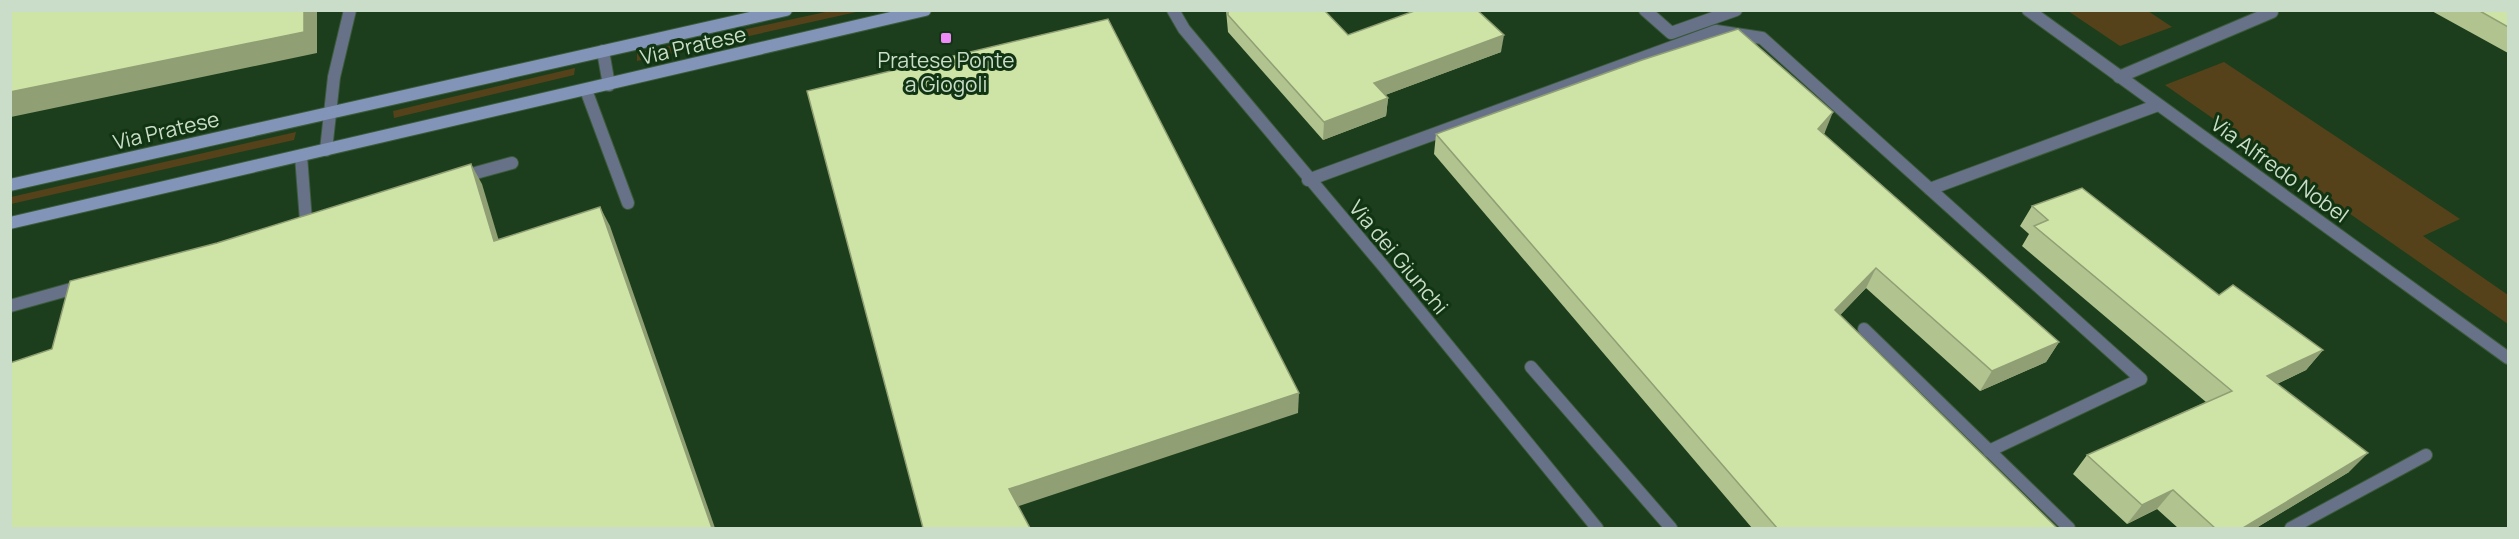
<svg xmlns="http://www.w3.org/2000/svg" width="2519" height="539" font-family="Manrope,sans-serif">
  <rect width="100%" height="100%" fill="#1c3e1c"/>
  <g fill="#55421a">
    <path d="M830,11H861L637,61V53Z"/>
    <path d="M2068,11H2148L2172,27L2120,46Z"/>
    <path d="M2224,62L2460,219L2423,236L2508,295V324L2165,85Z"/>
    <path d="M575,68L574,75L394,118L393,111Z"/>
    <path d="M296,132L294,140L11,204V197Z"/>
  </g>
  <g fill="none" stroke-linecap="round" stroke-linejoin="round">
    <g stroke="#3b5b3b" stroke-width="14">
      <g id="service">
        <path d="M1645,10L1671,33L1736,10"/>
        <path d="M2119,77L2272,12L2268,10"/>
        <path d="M586,90L628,203"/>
        <path d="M301,156L306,221L315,219"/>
        <path d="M461,177L512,163"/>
        <path d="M1308,180L1716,31L1762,38L2141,379L1989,451"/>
        <path d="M1930,189L2158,105"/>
        <path d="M10,306L82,286"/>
        <path d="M1864,329L2069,528"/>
        <path d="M1531,367L1671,528"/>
        <path d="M2291,528L2426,455"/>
      </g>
    </g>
    <g stroke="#3b5b3b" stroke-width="14">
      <g id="minor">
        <path d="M1173,10L1184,29L1384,267L1597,528"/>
        <path d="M2028,10L2508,358"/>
        <path d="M603,51L609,85"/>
        <path d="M326,150L334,77L350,10"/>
      </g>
    </g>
    <g stroke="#3b5b3b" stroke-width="14">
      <g id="secondary">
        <path d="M10,185L786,10"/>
        <path d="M10,223L925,10"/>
      </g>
    </g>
    <use href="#service" stroke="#677289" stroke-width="12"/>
    <use href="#minor" stroke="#677289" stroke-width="12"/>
    <use href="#secondary" stroke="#8294b8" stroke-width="12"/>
  </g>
  <g fill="#b1c38f">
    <path d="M1226,10H1324L1348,35L1501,52L1385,95L1388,98L1386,116L1323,140L1228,32Z"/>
    <path d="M2430,10H2508V53Z"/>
    <path d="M1825,132L1824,134L2059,342L2046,362L1980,391L1866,288L1840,315L2057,528H1752L1434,154L1436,134Z"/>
    <path d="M2032,206L2219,295L2323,350L2306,370L2277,384L2349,472L2256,528H2178L2157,509L2127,524L2073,474L2087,455L2206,402L2022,246L2029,234L2020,226Z"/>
  </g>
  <g fill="#909f74">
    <path d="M304,10H317V53L11,117L10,116V92Z"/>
    <path d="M1504,35L1501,52L1372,100L1374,83Z"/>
    <path d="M1388,98L1386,116L1323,140L1324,122Z"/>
    <path d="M1833,112L1825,132L1810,149L1818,129Z"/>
    <path d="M471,164L482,184L505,261L494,241Z"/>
    <path d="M600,207L610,226L715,528H712Z"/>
    <path d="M1876,268L1866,288L1826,330L1835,310Z"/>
    <path d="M2059,342L2046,362L1980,391L1992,371Z"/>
    <path d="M2323,350L2306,370L2251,396L2267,376Z"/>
    <path d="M1299,393L1298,413L1013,508L1009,489Z"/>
    <path d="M2368,453L2349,472L2256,528H2243Z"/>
    <path d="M2173,490L2157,509L2127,524L2142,505Z"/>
  </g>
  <g fill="#cee3a6" stroke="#909f74" stroke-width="1.5">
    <path d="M10,10H304V32L10,92Z"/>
    <path d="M1228,10H1324L1348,35L1417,10H1477L1504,35L1374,83L1388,98L1324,122L1228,15Z"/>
    <path d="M2478,10H2508V27Z"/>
    <path d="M1108,19L1299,393L1009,489L1030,528H923L807,91Z"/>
    <path d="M1738,29L1833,112L1818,129L2059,342L1992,371L1876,268L1835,310L2057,528H1777L1436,134L1642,60Z"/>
    <path d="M471,164L494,241L600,207L712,528H10V363L52,349L70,281L217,243Z"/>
    <path d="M2082,188L2219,295L2233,285L2323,350L2267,376L2368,453L2243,528H2215L2173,490L2142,505L2087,455L2232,391L2034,226L2048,220L2032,206Z"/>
  </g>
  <rect fill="#ee8bf8" stroke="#113412" stroke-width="2" x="940" y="32" width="12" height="12" rx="3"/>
  <g text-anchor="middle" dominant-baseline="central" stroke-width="6" stroke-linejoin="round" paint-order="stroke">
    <g font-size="21" fill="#c9ddc8" stroke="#113412">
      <text transform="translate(693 45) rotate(-13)">Via Pratese</text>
      <text transform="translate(166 130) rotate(-13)">Via Pratese</text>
      <text transform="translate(2280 169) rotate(36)">Via Alfredo Nobel</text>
      <text transform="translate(1399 257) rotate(50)">Via dei Giunchi</text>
    </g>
    <g font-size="21" fill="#c9ddc8" stroke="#113412">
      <text x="946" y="60">Pratese Ponte<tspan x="946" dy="24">a Giogoli</tspan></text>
    </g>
  </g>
  <rect width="2519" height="539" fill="none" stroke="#c9ddc8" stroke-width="24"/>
</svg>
